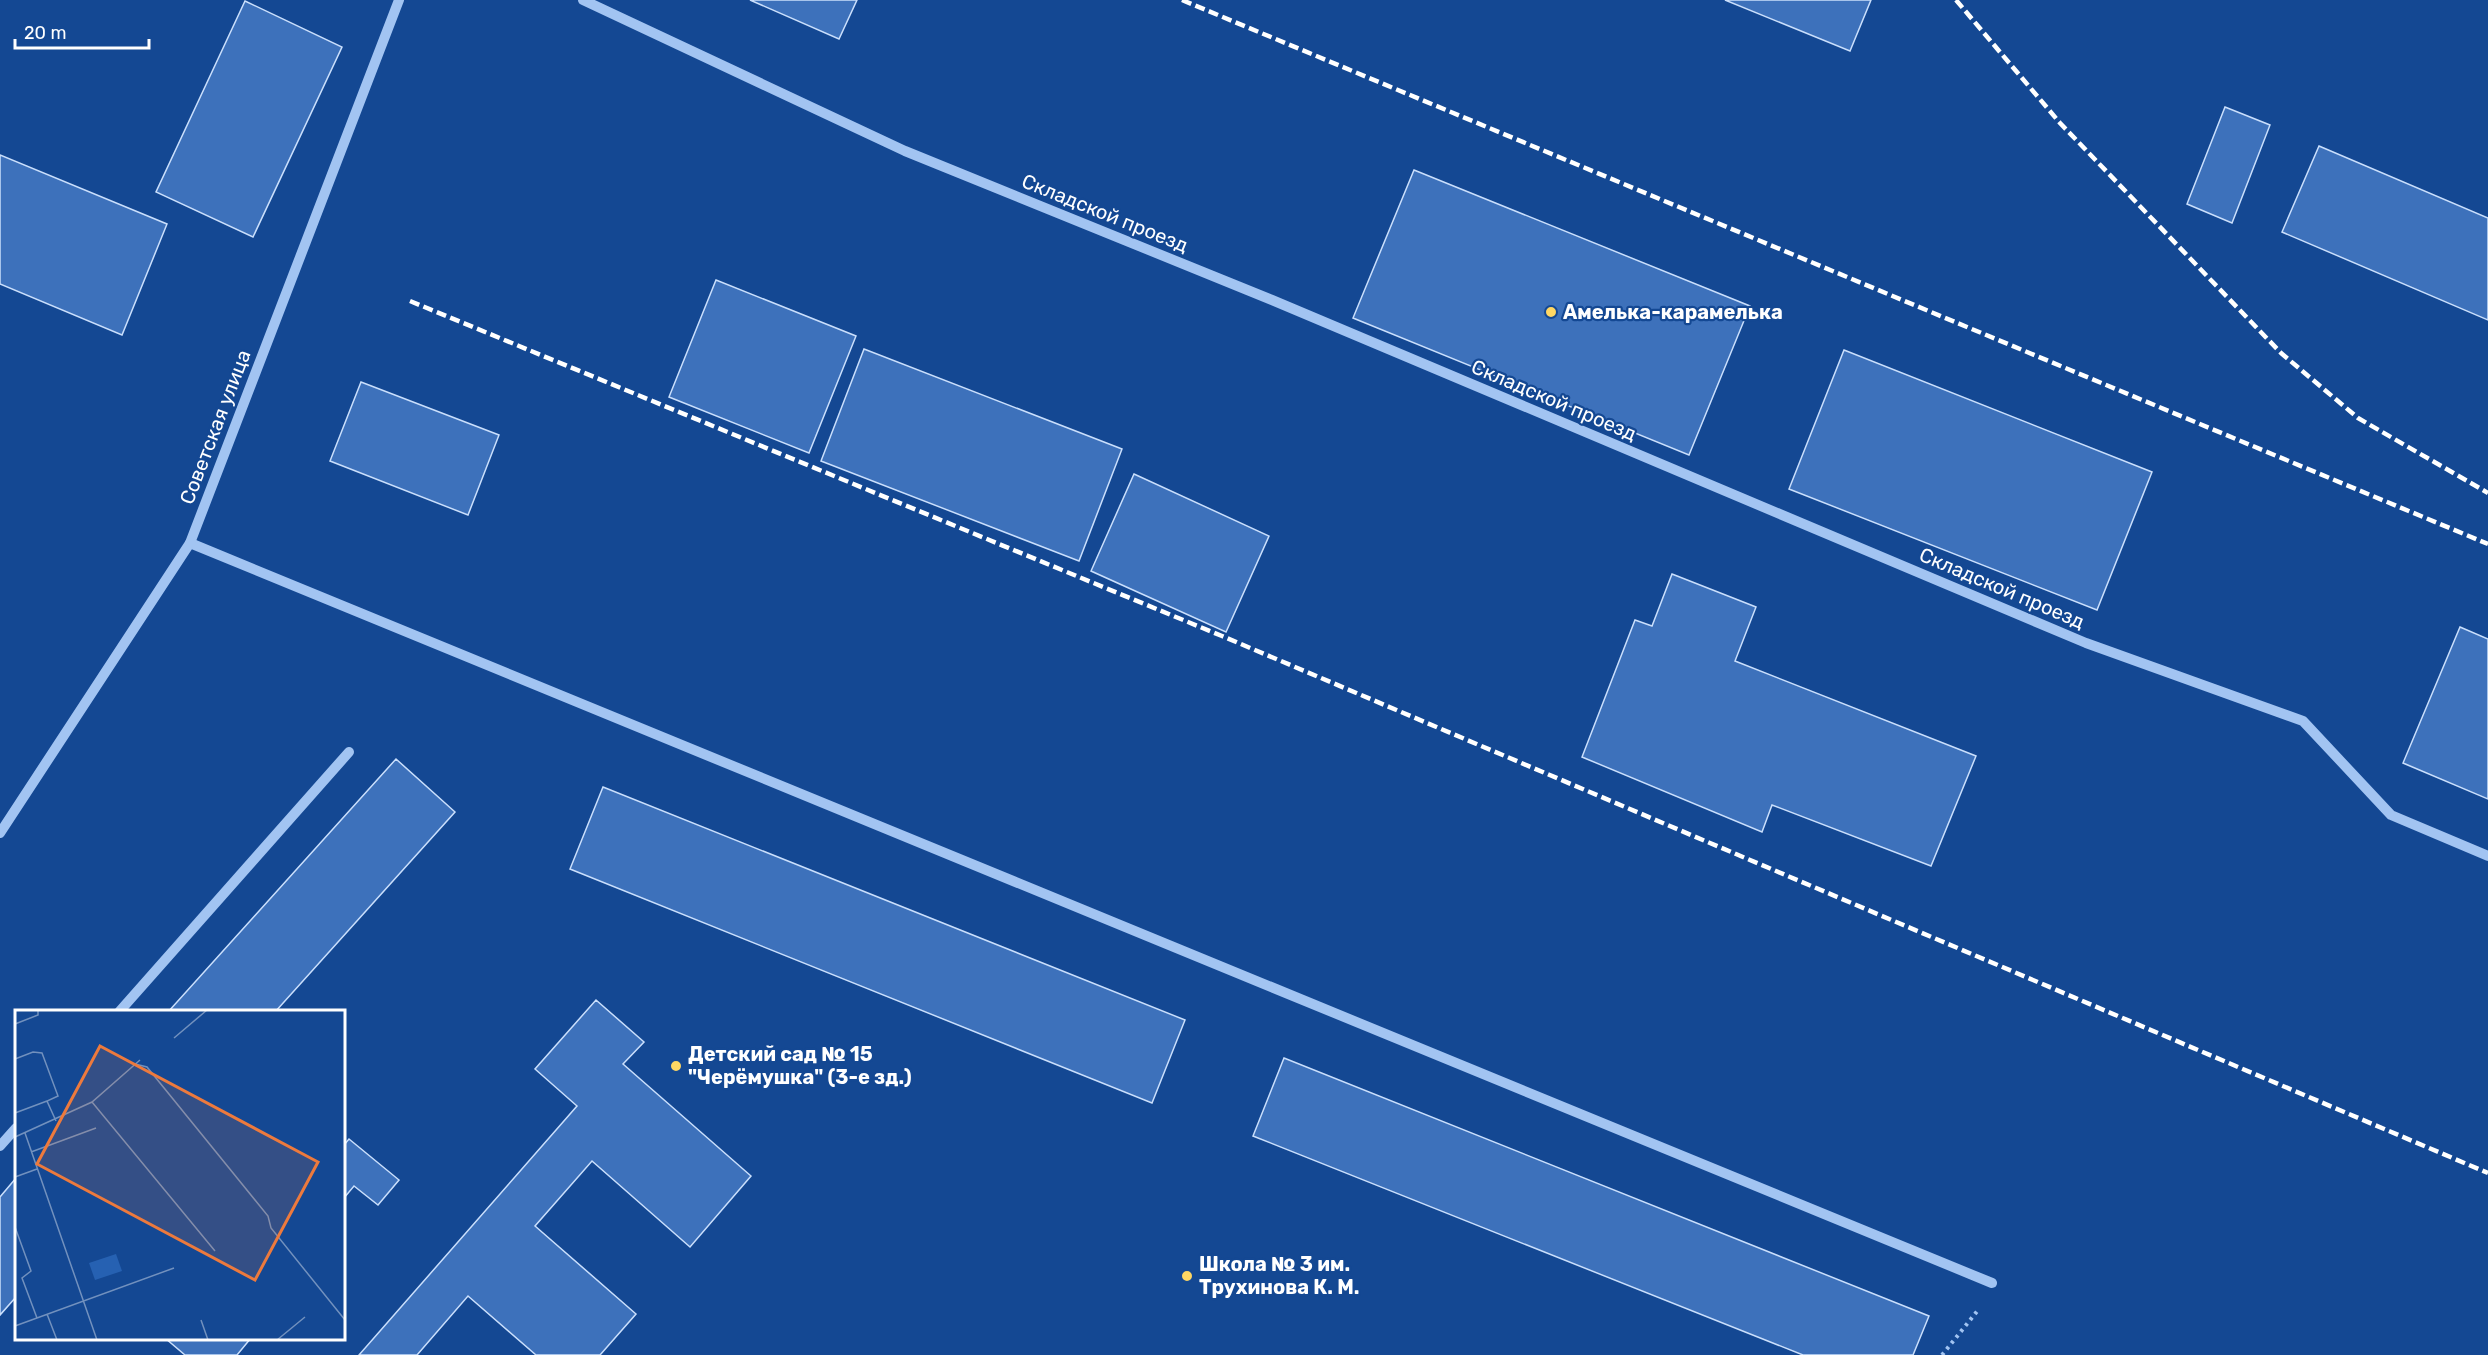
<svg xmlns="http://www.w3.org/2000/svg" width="2488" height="1355" font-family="Rubik,sans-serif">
  <rect width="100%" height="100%" fill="#144893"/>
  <g fill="#3d71bb" stroke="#cadffc" stroke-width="1.5">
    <path d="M750,0H857L839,39Z"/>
    <path d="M1725,0H1871L1850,51Z"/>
    <path d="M245,1L342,47L253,237L156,192Z"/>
    <path d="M2225,107L2270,125L2232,223L2187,204Z"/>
    <path d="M2319,146L2488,218V320L2282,232Z"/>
    <path d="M0,155L167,224L122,335L0,284Z"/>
    <path d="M1414,170L1750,306L1689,455L1353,318Z"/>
    <path d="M716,280L856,336L809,453L669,397Z"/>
    <path d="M864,349L1122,449L1079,561L821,461Z"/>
    <path d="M1844,350L2152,472L2097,610L1789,489Z"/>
    <path d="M361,382L499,435L468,515L330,461Z"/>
    <path d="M1134,474L1269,536L1226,632L1091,571Z"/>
    <path d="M1672,574L1756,607L1735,661L1976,756L1931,866L1772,805L1762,832L1582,757L1635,620L1652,626Z"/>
    <path d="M2460,627L2488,639V799L2403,763Z"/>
    <path d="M396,759L455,812L275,1012H168Z"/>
    <path d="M603,787L1185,1020L1152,1103L570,869Z"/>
    <path d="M596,1000L644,1042L623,1064L751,1176L690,1247L592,1161L535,1226L636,1314L600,1355H536L468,1296L417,1355H359L577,1106L535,1069Z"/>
    <path d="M1284,1058L1929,1316L1913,1355H1803L1253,1136Z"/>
    <path d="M349,1139L399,1180L378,1205L354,1186L344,1198V1145Z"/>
    <path d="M16,1178V1297L0,1315V1197Z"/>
    <path d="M165,1338H251L237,1355H185Z"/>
  </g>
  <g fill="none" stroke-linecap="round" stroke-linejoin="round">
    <path stroke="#a2c4f2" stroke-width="4" stroke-dasharray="3 4.5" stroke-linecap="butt" d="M1942,1355L1979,1309"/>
    <g stroke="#a2c4f2" stroke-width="10">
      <path d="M583,0L905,151L1272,300L2086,643L2303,721L2391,815L2488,856"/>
      <path d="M190,543L1992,1283"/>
      <path d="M0,833L190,543L399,0"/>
      <path d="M119,1012L349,752"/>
      <path d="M0,1146L16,1128"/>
    </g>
    <g stroke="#fff" stroke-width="4.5" stroke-dasharray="10 4.5" stroke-linecap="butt">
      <path d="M1182,0L2488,544"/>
      <path d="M1956,0L2060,123L2281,353L2358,418L2488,493"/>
      <path d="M410,301L1222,636L2488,1173"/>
    </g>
  </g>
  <g fill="#ffd763" stroke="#144893" stroke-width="2">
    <circle cx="1551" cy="312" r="6"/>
    <circle cx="676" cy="1066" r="6"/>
    <circle cx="1187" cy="1276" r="6"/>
  </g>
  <g text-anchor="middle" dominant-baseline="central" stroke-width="4.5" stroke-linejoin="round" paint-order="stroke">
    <g font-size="20" fill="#fff" stroke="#144893">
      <text transform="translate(1105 213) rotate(22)">Складской проезд</text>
      <text transform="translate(1554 400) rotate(23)">Складской проезд</text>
      <text transform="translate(215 427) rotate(-69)">Советская улица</text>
      <text transform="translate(2002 588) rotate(23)">Складской проезд</text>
    </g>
    <g font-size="20" font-weight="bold" fill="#fff" stroke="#144893" text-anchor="start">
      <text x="1563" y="312">Амелька-карамелька</text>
      <text x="688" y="1054">Детский сад № 15<tspan x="688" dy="23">"Черёмушка" (3-е зд.)</tspan></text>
      <text x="1199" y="1264">Школа № 3 им.<tspan x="1199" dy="23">Трухинова К. М.</tspan></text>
    </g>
  </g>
  <g transform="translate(15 1010)">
    <rect width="330" height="330" fill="#144893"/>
    <path d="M101,244L107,261L80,270L74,253Z" fill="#2661b2"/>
    <path fill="none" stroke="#7291be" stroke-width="1.5" d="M0,14L23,5V0M159,28L192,0M0,49L18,42L27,43L43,86L32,91L41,111M120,54L132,57L253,206L256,218L330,310M77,92L200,241M0,103L32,91M10,123L82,330M0,127L77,92L125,50M16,142L81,118M0,167L22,159M0,217L16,261L7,268L22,308M32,304L42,330M186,310L193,330M0,316L159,258M262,330L290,307"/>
    <path fill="#ed7a3d" fill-opacity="0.15" stroke="#ed7a3d" stroke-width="3" d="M85,36L303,152L240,270L22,154Z"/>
    <rect width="330" height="330" fill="none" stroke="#fff" stroke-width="3"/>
  </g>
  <path d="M15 39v9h134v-9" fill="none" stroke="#ffffff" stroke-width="3"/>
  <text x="24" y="39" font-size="18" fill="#ffffff" stroke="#144893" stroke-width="4.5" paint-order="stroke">20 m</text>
</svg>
